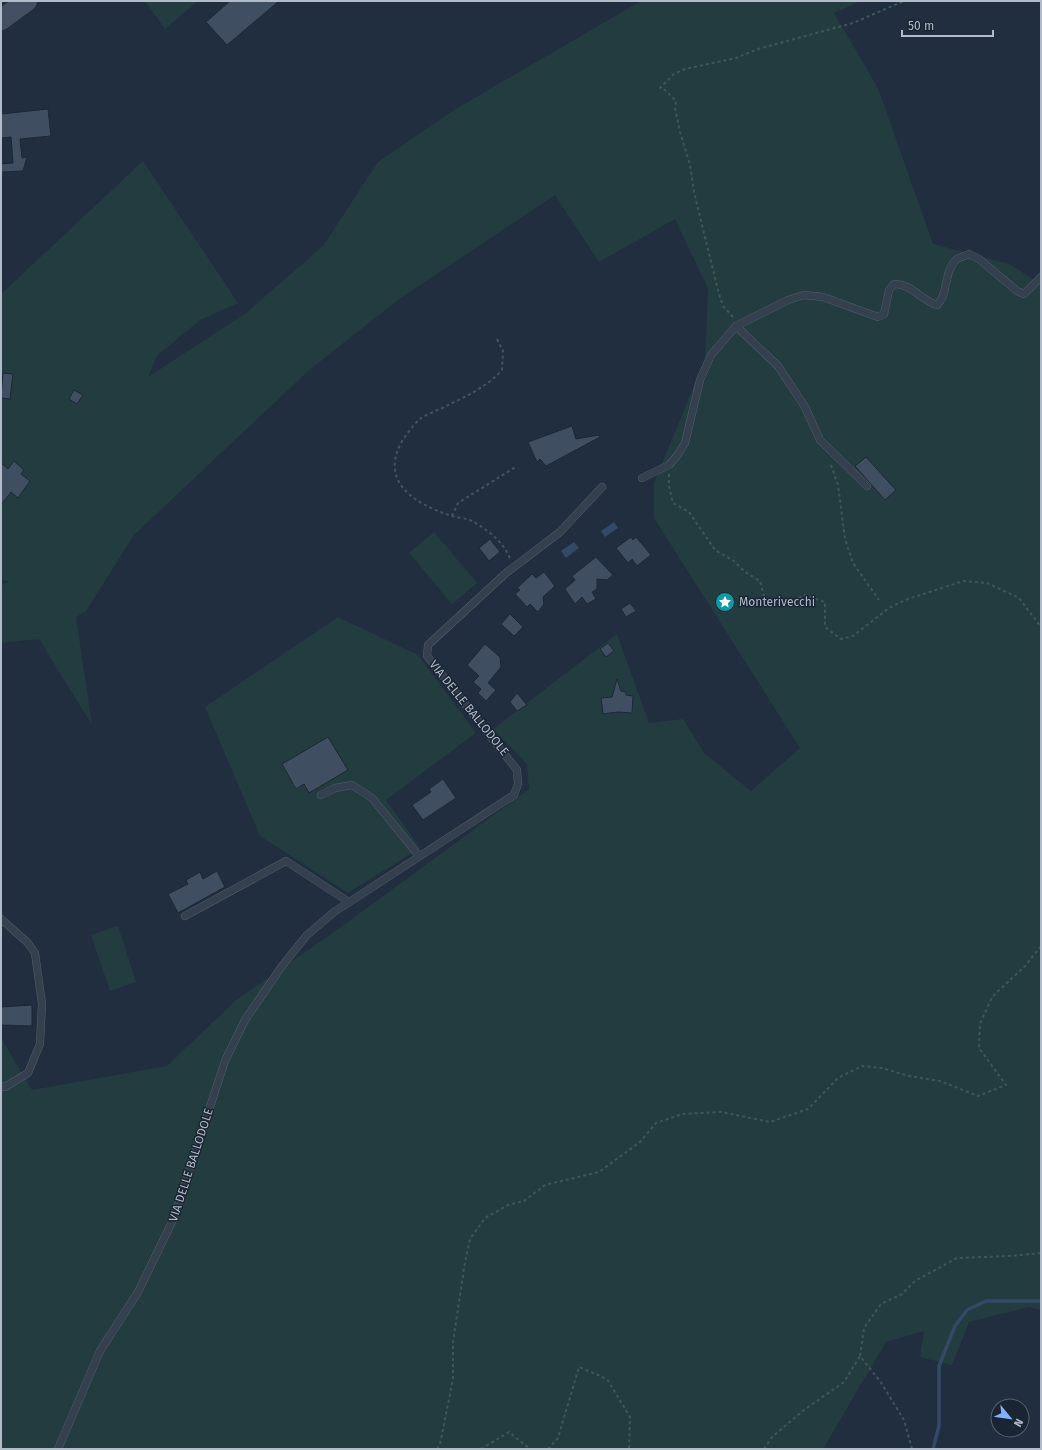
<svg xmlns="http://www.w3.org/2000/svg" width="1042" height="1450" font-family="'Fira Sans',sans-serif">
  <rect width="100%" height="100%" fill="#212e3f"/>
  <g fill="#233c40">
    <path d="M145,1H198L165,29Z"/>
    <path d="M641,1H861L834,13L878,88L933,244L1010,264L1041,285V1310L1029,1307L969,1322L952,1365L920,1357L924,1331L886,1342L823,1449H1V1038L32,1090L167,1066L235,1001L341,927L529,789L527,764L493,729L617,634L649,723L683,719L704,753L751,791L800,748L654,518V483L705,359L708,289L675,219L599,262L555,195L399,299L307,372L134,535L86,611L76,617L92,725L39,639L1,643V585L9,582L1,579V294L143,161L238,303L200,320L157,356L148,377L246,313L323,246L378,162L454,110Z"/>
    <path d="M434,532L477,583L452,604L409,553Z"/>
    <path d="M338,617L418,655L476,733L386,800L420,848L348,893L260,836L205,707Z"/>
    <path d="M118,926L136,982L110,991L91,935Z"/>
  </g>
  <g fill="#334967">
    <path d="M614,522L618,528L605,537L601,531Z"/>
    <path d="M574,542L579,548L566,558L561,551Z"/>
  </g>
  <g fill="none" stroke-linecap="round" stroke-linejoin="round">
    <path stroke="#334967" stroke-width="3.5" d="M933,1449L939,1426V1366L955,1326L967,1310L986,1301H1041"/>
  </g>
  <g fill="#404e61" stroke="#1c2735">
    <path d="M230,1H279L227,45L206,22Z"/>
    <path d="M48,109L51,136L20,139L22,158L27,157L23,171L1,172V164L13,163L11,137L1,138V114Z"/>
    <path d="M3,373L13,374L10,399L1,398Z"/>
    <path d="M74,390L83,395L77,404L69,399Z"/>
    <path d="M572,426L576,439L599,435L600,437L546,466L540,459L537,462L528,442Z"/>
    <path d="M866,457L896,490L885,500L855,466Z"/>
    <path d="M14,461L24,470L21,474L30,481L18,498L11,492L1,505V463L8,469Z"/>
    <path d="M631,537L633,540L636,537L651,555L637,566L632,559L628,563L616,548Z"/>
    <path d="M490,539L500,552L489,561L479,548Z"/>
    <path d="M596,557L613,575L607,580L597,579V589L592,592L596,599L587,604L582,597L575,604L565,589L575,580L572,576Z"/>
    <path d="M544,572L555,586L543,597L544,604L538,612L530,604L527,607L515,594L520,590L517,588L532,574L536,578Z"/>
    <path d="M630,603L636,611L626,617L621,609Z"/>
    <path d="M510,614L523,627L514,636L501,624Z"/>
    <path d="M608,643L614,651L606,657L600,649Z"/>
    <path d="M485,644L500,657L501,667L488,683L496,690L486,701L478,693L481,689L473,682L479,676L467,665Z"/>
    <path d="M617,679L621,691L626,692V695L633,696L632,713L618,712L603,714L601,698L612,697Z"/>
    <path d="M517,693L527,705L517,711L510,702Z"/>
    <path d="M328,737L348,770L309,793L304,784L296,789L282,764Z"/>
    <path d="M443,779L456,798L423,820L412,805L431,792L429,789Z"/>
    <path d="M217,871L225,887L178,913L168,894L188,884L186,880L200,872L203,879Z"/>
    <path d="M32,1005V1026L1,1025V1007Z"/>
  </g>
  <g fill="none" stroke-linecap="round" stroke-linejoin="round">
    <g stroke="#535e6c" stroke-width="8">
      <g id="lane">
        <path d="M736,326L778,366L805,407L820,440L867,486"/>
        <path d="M642,478L669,465L677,456L685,443L700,380L711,355L736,326L788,300L804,295L823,297L878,317L884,314L889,290L894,284C911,283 922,301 937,305C949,294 943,271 957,259C960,257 966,256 969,254L979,259L1017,291L1024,294L1041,277"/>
        <path d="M321,795L335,788L352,785L372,798L419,856"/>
        <path d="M185,916L286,861L349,902"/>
        <path d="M1,919L27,942L35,953L42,1004L40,1044L28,1073L5,1087L1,1086"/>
        <path d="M58,1449L100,1351L138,1292L173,1220L225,1061L245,1020L282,966L307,935L334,912L514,795L518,784L517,770L427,656L428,645L506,573L560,532L602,487"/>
      </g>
    </g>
    <g stroke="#535e6c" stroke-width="20">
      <path id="secondary" d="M1,20L27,1"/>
    </g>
    <g stroke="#3e585a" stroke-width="2" stroke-dasharray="3 3" stroke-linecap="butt">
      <path d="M733,317L723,306L719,294L694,192L690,165L680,132L675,108L676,101L665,90L660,88L674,74L685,69L736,58L758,49L853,23L904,1"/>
      <path d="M497,339L503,351L502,370C487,387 465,397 444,407C437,411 426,414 420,419C414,424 409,431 404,438C377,481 414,504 452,516C458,518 466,518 472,521C488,530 504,542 510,559"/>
      <path d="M831,465L838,485L845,539L853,563L879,600"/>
      <path d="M669,474V486L673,503L689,512L715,550L734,561L745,572L760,581L765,600L787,604L805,595L825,602V627L841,639L853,636L889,608L905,600L963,581L987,583L1019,598L1041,627"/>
      <path d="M452,516L458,503L517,466"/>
      <path d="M437,1449L440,1444L453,1379V1342L465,1262L470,1239L485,1218L508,1205L524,1201L545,1185L599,1172L640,1142L656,1123L682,1114L721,1112L770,1122L808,1109L838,1078L862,1066L882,1068L909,1076L940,1081L978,1096L1006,1085L979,1048L980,1024L992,997L1026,965L1041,946"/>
      <path d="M481,1449L509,1432L530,1449"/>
      <path d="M548,1449L558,1438L579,1367L607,1379L630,1417L629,1449"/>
      <path d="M764,1449L772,1437L804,1410L844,1382L860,1356"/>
      <path d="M912,1449L904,1420L880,1381L860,1356L864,1328L881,1304L902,1294L915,1281L957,1258L1011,1256L1041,1253"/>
    </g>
    <use href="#lane" stroke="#35404e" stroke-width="7"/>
    <use href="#secondary" stroke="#434f62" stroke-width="19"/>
  </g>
  <defs>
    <g id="sight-disc" transform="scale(1)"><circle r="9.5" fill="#0f9aa8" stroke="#1a2533"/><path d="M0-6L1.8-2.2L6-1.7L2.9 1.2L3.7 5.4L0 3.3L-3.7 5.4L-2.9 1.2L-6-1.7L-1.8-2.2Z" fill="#fff"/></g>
  </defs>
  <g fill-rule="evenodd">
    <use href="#sight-disc" x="725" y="602"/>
  </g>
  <g text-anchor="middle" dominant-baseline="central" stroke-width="3" stroke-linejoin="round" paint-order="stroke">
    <g font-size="12" fill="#b1bbca" stroke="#1a2533" text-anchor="start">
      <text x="739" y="602">Monterivecchi</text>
    </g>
    <g font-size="12" fill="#b1bbca" stroke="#1a2533">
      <text transform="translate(469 708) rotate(51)">VIA DELLE BALLODOLE</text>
      <text transform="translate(191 1165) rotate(-72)">VIA DELLE BALLODOLE</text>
    </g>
  </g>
  <rect width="1042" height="1450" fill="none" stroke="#b1bbca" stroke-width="4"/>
  <g transform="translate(1010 1418) rotate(119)"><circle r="19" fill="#1a2533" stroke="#56616f"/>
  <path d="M0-3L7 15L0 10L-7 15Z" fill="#81b2ff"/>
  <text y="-6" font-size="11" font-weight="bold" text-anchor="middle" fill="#b1bbca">N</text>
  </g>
  <path d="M902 30v6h91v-6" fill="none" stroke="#b1bbca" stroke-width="2"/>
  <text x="908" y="30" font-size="12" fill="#b1bbca" stroke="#1a2533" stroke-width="3" paint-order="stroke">50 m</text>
</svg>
